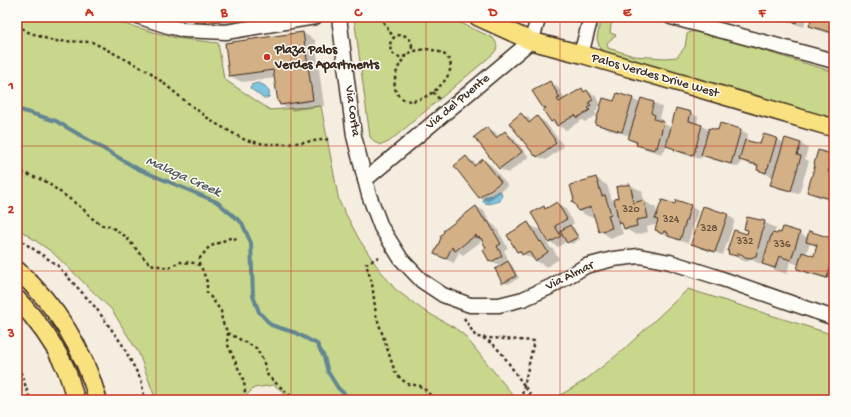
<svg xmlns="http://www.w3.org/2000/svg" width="851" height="417" font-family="'Gochi Hand',sans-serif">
  <rect width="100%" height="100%" fill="#f5ede0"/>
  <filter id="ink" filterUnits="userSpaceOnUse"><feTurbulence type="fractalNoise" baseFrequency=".025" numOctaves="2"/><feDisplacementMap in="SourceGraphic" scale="8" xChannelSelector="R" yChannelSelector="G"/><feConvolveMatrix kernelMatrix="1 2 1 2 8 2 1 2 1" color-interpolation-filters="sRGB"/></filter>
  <g filter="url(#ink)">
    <g fill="#c8d78b" stroke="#828054">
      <path d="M17,17H98L176,38L218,43L224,79L270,110L321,106L339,201L359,239L376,265L395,289L423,310L455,328L464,335L517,400H288L282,391L274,385L254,388L242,400H156L139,354L112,310L52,252L17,228Z"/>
      <path d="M354,17H448L493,38C498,44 498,49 493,54L390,141C381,147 377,145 370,137Z"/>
      <path d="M603,17H620L619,18L613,19L611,25L610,33L616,35L607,43L608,48L634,56L665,58L677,57L685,47L687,34L692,31L707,34L834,72V120L609,54L600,49L597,39L600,21Z"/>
      <path d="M688,289L834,335V400H552L584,381L622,351Z"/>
    </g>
    <g fill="#7fc5e0" stroke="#648792">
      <path d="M258,83C265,85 271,89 269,97L266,98H263L250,88L251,85L254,84Z"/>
      <path d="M498,191H500L502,194L500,201C494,203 488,205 483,202L485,197L493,195Z"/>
    </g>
    <g fill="#0003" fill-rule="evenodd">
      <path d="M197,17H311L210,30L198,24Z"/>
      <path d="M785,17H806L804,27L792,23L784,19Z"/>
      <path d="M813,17H834V35L818,30L810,26Z"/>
      <path d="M303,33L315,40L324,106L292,111L280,104L275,78L242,82L230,76Z"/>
      <path d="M550,82L557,86L565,99L582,89L586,92L587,91L595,95L601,105L597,107L598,110L595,112L597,115L585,122L582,120L566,130L551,122L546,109L543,107Z"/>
      <path d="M632,99L640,103L641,99L654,103H653L648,118H650L655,103L662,107L659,118L663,120L662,123L672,128L691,113L698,117L697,124L702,126L709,130L718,132L741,130L748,134L746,141L761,145L764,135L777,139L784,143L801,144L808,148L805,159L809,161L799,194L779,189L772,184L774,177L766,174L758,170L759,167L748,164L741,160L739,167L710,159L703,154L702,158L700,157V159L683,154L666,145L665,151H663L662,154L645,149L629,139L630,136L604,128L596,123L615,103Z"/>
      <path d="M521,114L529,118L531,122L537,117L545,122L563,145L561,146L563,147L546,160L536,156L510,123Z"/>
      <path d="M487,128L495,132L499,137L505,132L513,137L529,157L508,173L500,169L475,137Z"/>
      <path d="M818,152L834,156V202L816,196L808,192L816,165Z"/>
      <path d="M466,158L474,162L477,165L483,160L491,165L508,186L488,202L480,198L455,166Z"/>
      <path d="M596,178L607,185L612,200L616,202L619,199L617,188L630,185L642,191L644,201L656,208L657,216L675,206H690L698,211L688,243L677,240L671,236L670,238L667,236L659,232L658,224L647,227L648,232L636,235L624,228V225L619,222L623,234L611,238L600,231L595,216L590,217L578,211L577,205L575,204Z"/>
      <path d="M557,203L565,208L574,223L570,226L574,228L580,239L572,244L567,241L558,247L550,242L544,207L547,209Z"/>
      <path d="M477,207L484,211L490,222L496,227L508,248L504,250L509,261L507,262L512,265L519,278L508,284L503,282L501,266L490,260L484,250L488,248L483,240L463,255L459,252L454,263L443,258L445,231Z"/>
      <path d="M727,215L735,220L723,255L700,248L692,243Z"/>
      <path d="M764,222L776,228L774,235L799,233L808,238L834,240V281L806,273L799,269L800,265L790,262L787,274L775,270L764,264H763L758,263L752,260L749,259L748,262L741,260L729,253L748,236L749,231L745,229ZM810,243L818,247L814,257L806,254ZM740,253L748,257L740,255Z"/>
      <path d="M528,224L540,230L550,247L553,249L559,259L547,267L518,251Z"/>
    </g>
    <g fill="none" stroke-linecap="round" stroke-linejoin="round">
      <path stroke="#648792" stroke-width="4" d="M17,109L56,121L138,169L217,202L242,223L251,243L253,296L259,312L271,325L296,333L317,344L324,357L328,372L338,388L351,400"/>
    </g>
    <g fill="#d4b086" stroke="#3b2a1e">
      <path d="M196,17H269L242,21L241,18L197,24Z"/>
      <path d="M784,17H797L796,23L783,19Z"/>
      <path d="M812,17H834V29L833,33L809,26Z"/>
      <path d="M303,32L313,100L280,105L279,102H278L273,70L229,76L225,43Z"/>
      <path d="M550,81L560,98L557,99L559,102L582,88L584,92L587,90L593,100L589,102L591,106L588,108L590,110L577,118L575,115L557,126L554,120L551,122L543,110L546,108L545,107L543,108L532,91Z"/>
      <path d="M617,93L633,98L622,132L595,124L603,98L614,101Z"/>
      <path d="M641,98L654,102L651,113L655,115L654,119L664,122L657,148L655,147V150L636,145L637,142L628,139Z"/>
      <path d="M676,108L691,112L689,121L702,125L694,154H692V155L674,150L675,149L666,146Z"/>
      <path d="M521,113L529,123L537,116L555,140L554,141L556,143L537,157L536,155L535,156L509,123Z"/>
      <path d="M720,123L741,129L731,164L701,155L709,128L718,130Z"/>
      <path d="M487,127L496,138L505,131L522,152L499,169L474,137Z"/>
      <path d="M763,134L777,138L768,168H767L766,173L757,170L758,165L739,160L745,140L760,144Z"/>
      <path d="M785,138L801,143L797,155L801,156L791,191L770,185Z"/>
      <path d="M818,150L834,155L830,169H829L828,172L834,174V200L807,192L815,165L814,164Z"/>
      <path d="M466,156L474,166L483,159L501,182L479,198L454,166Z"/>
      <path d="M596,177L602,196L605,195L611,214L608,215L612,228L599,232L591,207L578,211L575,204H574L572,201L574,200L570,185Z"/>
      <path d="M630,184L633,197H632L633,203L644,200L648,218L636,220L637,226L624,229L622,223L619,224L614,199L618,198L616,187Z"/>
      <path d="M662,200L675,204L676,200L691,205L680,240L668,236V233L664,231L662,234L658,232V231L655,230L658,220L655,219Z"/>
      <path d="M557,202L567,219L555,226L561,236L549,243L531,213L544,206L545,209Z"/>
      <path d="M476,206L483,218H484L486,222L488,221L501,244L497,246L502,256L491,262V260L489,261L483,250L486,248L481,238L480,239L479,237L477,238L476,235L455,251L452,247L446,259L434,254L441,238L440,236L444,232L443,231Z"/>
      <path d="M703,206L728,214L715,252L691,244Z"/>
      <path d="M747,217L765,221L756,256H755L751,258L745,257L743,255L738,253L737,256L728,254L729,251H727L734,230L747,234L748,230L744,229Z"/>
      <path d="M528,222L540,242L541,241L548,252L535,261L529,251L522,255L520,251L517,252L507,235Z"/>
      <path d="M570,225L578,237L567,243L560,231Z"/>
      <path d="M783,227L800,232L791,260L779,256L775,268L762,264L772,233L777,234L778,232L781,233Z"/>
      <path d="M809,231L834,239V256L827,278L797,269L802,252L814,256L817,245L806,242Z"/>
      <path d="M508,261L516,276L503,283H502L495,269Z"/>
    </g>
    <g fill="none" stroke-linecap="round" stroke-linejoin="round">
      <g stroke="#3b2a1e" stroke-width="17">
        <g id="minor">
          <path d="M140,17L168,26L184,30L226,32L315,17"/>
          <path d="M339,17L354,136L369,195L381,227L401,259L422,281L443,295L470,305H499L523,299L550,287L586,266L613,259L639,256L670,262L714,276L834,318"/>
          <path d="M671,17L834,61"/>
          <path d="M581,54L591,17"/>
          <path d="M365,180L531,41L539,17"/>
        </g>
      </g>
      <g stroke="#3b2a1e" stroke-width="20">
        <g id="major">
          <path d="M478,17L531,41L581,54L834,128"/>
          <path d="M17,270C56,305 84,350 98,400"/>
          <path d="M17,299C36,319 53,342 65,367C70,378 72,389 76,400"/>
        </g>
      </g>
      <g stroke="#3b2a1e" stroke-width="2.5" stroke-dasharray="3 3" stroke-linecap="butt">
        <path d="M380,17L394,38"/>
        <path d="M17,25L28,32L53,41L92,42L150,72L184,100L213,122L245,140L264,144H287L331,139"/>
        <circle cx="401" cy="46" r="11"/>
        <path d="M426,49C482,55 428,108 406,100C386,94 396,64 408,54C412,51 420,50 426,49Z"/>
        <path d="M433,92L440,100"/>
        <path d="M17,169L21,172L45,181L82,208L94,220L102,225L110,226L125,236L144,258L150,264L159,266L169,268L179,262L195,263L199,265L202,269L207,282V292L221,311L222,321L228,333L256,348L263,360L268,376L295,400"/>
        <path d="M17,238L57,265L96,308L122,344L141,380L145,400"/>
        <path d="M379,257L366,264L372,283L376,315L395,372L401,379L408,384L420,386L428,392L433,400"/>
        <path d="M199,265L200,258L209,247L230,238L239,239"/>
        <path d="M464,318L476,337L534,341L521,400"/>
        <path d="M228,333L227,343L244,381L245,393"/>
        <path d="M483,338L493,344L503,355L534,400"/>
        <path d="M17,367L22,375L30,400"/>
      </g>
      <use href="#minor" stroke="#fdfcf7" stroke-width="14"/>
      <use href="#major" stroke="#fae180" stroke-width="17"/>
    </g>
  </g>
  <path fill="none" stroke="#c8321e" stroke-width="1" stroke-opacity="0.55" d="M156,17V400M291,17V400M426,17V400M560,17V400M694,17V400M17,146H834M17,271H834"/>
  <circle fill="#c8321e" stroke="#fdfcf7" stroke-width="1.5" cx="267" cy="57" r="4"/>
  <g text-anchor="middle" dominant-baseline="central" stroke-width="3" stroke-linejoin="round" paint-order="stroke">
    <g font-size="11" fill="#614c38">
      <text x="631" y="210">320</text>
      <text x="671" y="220">324</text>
      <text x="709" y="229">328</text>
      <text x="745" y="242">332</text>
      <text x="782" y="245">336</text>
    </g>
    <g font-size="13" font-weight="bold" fill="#3b2a1e" stroke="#fdfcf7" text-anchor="start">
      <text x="275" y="50">Plaza Palos<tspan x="275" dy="15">Verdes Apartments</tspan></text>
    </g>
    <g font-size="13" fill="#3b2a1e" stroke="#fdfcf7">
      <text transform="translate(655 76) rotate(16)">Palos Verdes Drive West</text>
      <text transform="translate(458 102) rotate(-40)">Via del Puente</text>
      <text transform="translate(352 111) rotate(82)">Via Corta</text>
      <text transform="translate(570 276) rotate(-26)">Via Almar</text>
    </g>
    <g font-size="14" font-style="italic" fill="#4f5858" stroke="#fdfcf7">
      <text transform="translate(183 177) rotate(24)">Malaga Creek</text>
    </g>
  </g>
  <rect width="851" height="417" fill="none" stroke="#fdfcf7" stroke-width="44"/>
  <rect x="22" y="22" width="807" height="373" fill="none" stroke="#c8321e" stroke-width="1.5"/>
  <g font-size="13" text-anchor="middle" font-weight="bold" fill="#c8321e">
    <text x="89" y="16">A</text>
    <text x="224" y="16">B</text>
    <text x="358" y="16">C</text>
    <text x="493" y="16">D</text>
    <text x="627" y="16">E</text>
    <text x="762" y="16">F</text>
    <text x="11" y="89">1</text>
    <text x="11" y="213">2</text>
    <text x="11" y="337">3</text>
  </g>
</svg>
